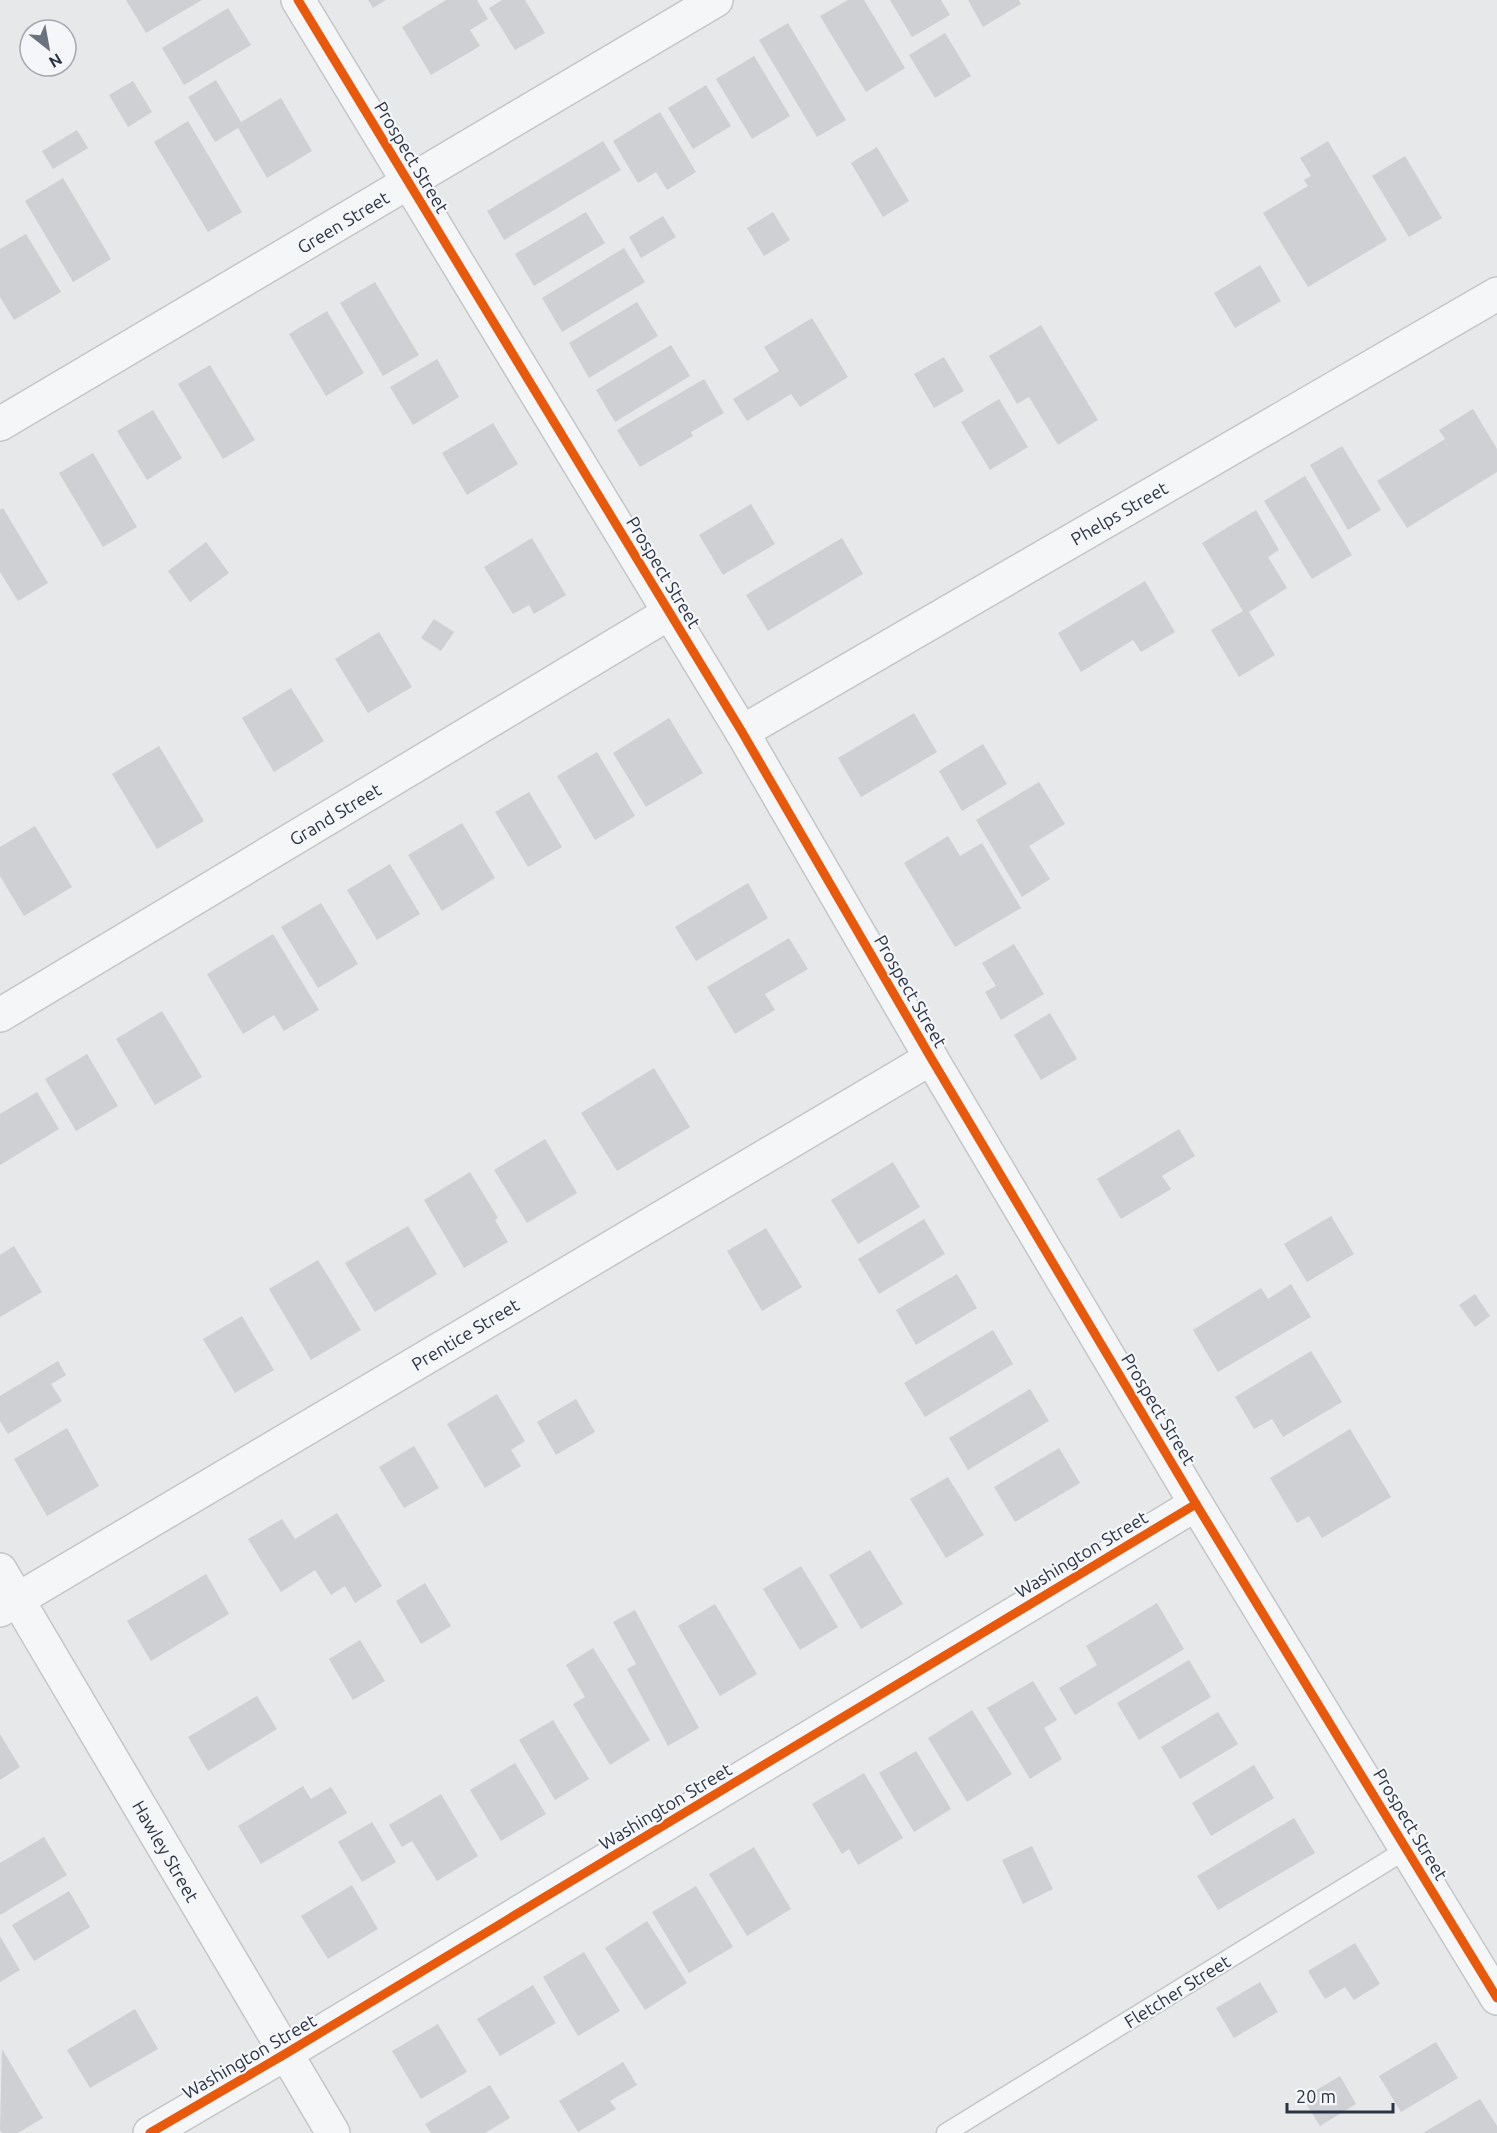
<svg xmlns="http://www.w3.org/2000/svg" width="1497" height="2133" font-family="Ubuntu,sans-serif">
  <rect width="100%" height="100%" fill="#e6e8ea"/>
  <g fill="#ced0d3">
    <path d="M126,0H202L146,33Z"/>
    <path d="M368,0H386L373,8Z"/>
    <path d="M446,0H477L488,19L470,30L480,46L431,75L402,27Z"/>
    <path d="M502,0H525L545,33L515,50L489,8Z"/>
    <path d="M848,0H864L905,68L866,92L820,16Z"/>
    <path d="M890,0H941L950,15L912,37Z"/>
    <path d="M968,0H1019L1021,4L983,27Z"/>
    <path d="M228,8L251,45L184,85L162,48Z"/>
    <path d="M788,23L846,120L817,137L759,40Z"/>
    <path d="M945,33L971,76L935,98L909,55Z"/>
    <path d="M754,56L790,116L752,139L716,79Z"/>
    <path d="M216,80L241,122L281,98L312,151L267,178L238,128L215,142L188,97Z"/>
    <path d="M133,81L152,112L128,127L109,95Z"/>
    <path d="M706,85L731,126L693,149L668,108Z"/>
    <path d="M660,112L696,172L667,190L656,172L638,183L613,141Z"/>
    <path d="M188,121L242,212L208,232L154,142Z"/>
    <path d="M77,130L88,148L53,169L42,151Z"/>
    <path d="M603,141L621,170L504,240L487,211Z"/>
    <path d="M1328,141L1387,240L1308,287L1263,213L1308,186L1304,180L1311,176L1300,158Z"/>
    <path d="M877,147L909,201L883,217L851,163Z"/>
    <path d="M1405,156L1442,218L1409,237L1372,176Z"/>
    <path d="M63,178L111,259L73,282L25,201Z"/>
    <path d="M586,212L605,243L534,286L515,254Z"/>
    <path d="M773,212L790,240L764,256L747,228Z"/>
    <path d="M663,216L676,237L641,258L629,237Z"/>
    <path d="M26,234L61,292L14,320L0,297V249Z"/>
    <path d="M624,248L645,282L562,332L542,298Z"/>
    <path d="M1260,265L1281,301L1235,328L1214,293Z"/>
    <path d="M375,282L419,355L383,376L340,303Z"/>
    <path d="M637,302L658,336L589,378L569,343Z"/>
    <path d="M327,311L364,373L326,396L289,334Z"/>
    <path d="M812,318L848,377L800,407L791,394L747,421L733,399L779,371L764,347Z"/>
    <path d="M1041,325L1098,420L1058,445L1029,397L1017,404L989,356Z"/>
    <path d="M671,345L690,376L615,422L596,390Z"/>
    <path d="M944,357L964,391L934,408L914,374Z"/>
    <path d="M437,359L459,397L413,425L390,387Z"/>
    <path d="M210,365L255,440L223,459L178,384Z"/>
    <path d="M704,379L724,413L691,432L693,436L640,467L617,430Z"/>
    <path d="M999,399L1028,447L990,470L961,422Z"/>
    <path d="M1473,409L1497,449V472L1407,528L1377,481L1445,439L1439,430Z"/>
    <path d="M153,410L182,458L147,480L117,431Z"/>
    <path d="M493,423L518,464L467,495L442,453Z"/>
    <path d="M1342,446L1381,510L1348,530L1310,465Z"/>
    <path d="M93,453L137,527L103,547L59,473Z"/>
    <path d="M1305,476L1352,555L1312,579L1264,501Z"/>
    <path d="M751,504L775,544L723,575L699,535Z"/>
    <path d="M3,508L48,583L18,601L0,572V510Z"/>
    <path d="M1256,510L1279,550L1268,557L1287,588L1249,612L1275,655L1239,677L1211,630L1243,611L1202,543Z"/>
    <path d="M532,538L566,595L534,614L529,605L513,614L484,567Z"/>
    <path d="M842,538L863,574L768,631L746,595Z"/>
    <path d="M206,542L229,573L190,602L168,571Z"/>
    <path d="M1145,581L1175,632L1141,652L1133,640L1081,672L1058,633Z"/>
    <path d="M434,619L454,632L441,651L421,638Z"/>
    <path d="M379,632L412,687L368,713L335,659Z"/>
    <path d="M291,688L324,741L274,772L242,718Z"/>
    <path d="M914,713L937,752L861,797L838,758Z"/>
    <path d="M669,718L703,773L646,807L613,753Z"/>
    <path d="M983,744L1007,784L962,811L939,771Z"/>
    <path d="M159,746L204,821L157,849L112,774Z"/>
    <path d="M597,752L635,816L595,840L557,776Z"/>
    <path d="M1039,782L1065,824L1029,846L1050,879L1022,897L976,820Z"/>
    <path d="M529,792L562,847L528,867L495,812Z"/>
    <path d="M462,823L495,878L442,911L408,855Z"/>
    <path d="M35,826L72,887L24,916L0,876V847Z"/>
    <path d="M948,836L960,856L982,843L1021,908L955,947L904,863Z"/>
    <path d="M390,864L420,914L377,940L347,890Z"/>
    <path d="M748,883L768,918L696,961L675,927Z"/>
    <path d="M321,903L358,964L318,988L281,927Z"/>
    <path d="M273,934L319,1010L284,1031L274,1015L243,1034L207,974Z"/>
    <path d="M789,938L808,969L765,994L775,1010L735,1034L707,987Z"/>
    <path d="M1014,944L1044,994L1001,1020L985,992L996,986L982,963Z"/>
    <path d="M162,1011L202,1077L155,1105L116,1039Z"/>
    <path d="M1050,1013L1077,1059L1041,1080L1014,1035Z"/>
    <path d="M87,1054L118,1106L76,1131L45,1079Z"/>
    <path d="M654,1068L690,1127L617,1171L581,1113Z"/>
    <path d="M37,1092L59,1129L0,1165V1114Z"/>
    <path d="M1179,1129L1195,1156L1162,1176L1171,1189L1121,1219L1097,1179Z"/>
    <path d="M545,1139L577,1193L527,1223L494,1170Z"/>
    <path d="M893,1162L920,1207L858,1244L831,1200Z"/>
    <path d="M470,1172L498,1218L495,1220L508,1242L464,1268L424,1200Z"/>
    <path d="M1331,1216L1354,1254L1307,1282L1284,1244Z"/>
    <path d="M924,1219L945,1254L879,1294L858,1259Z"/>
    <path d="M408,1226L437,1274L375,1312L345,1263Z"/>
    <path d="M766,1228L802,1287L762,1311L727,1251Z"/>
    <path d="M14,1246L42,1292L0,1317V1255Z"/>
    <path d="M318,1260L361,1330L311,1360L269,1289Z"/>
    <path d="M957,1274L977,1308L916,1345L896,1310Z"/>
    <path d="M1291,1284L1311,1317L1218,1372L1193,1330L1261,1288L1268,1299Z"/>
    <path d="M1475,1294L1490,1316L1475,1327L1459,1305Z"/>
    <path d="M242,1316L274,1370L235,1393L203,1339Z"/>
    <path d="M993,1330L1013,1364L925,1417L904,1383Z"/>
    <path d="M1311,1351L1342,1402L1283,1437L1272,1419L1254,1429L1235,1397Z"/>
    <path d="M58,1361L66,1375L51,1384L62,1401L8,1434L0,1421V1396Z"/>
    <path d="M1030,1389L1049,1421L968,1470L949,1438Z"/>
    <path d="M497,1394L525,1441L511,1450L521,1466L485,1488L447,1424Z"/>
    <path d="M576,1399L595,1432L556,1455L537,1422Z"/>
    <path d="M67,1428L99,1486L47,1516L14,1459Z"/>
    <path d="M1350,1429L1391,1497L1322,1538L1309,1516L1297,1523L1270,1478Z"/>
    <path d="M414,1446L439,1488L404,1508L379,1467Z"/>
    <path d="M1059,1448L1080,1483L1015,1522L994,1487Z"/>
    <path d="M948,1477L984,1535L946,1558L910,1499Z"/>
    <path d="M337,1513L382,1586L355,1603L345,1586L331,1595L315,1570L281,1592L248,1539L282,1519L295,1539Z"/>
    <path d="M870,1550L903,1604L861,1629L829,1575Z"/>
    <path d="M801,1566L838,1627L800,1650L763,1589Z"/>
    <path d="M206,1574L229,1614L151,1661L127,1621Z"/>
    <path d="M425,1583L451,1626L421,1644L396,1601Z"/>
    <path d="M1157,1603L1184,1649L1075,1715L1059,1688L1097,1665L1086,1646Z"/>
    <path d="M715,1604L757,1674L720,1696L678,1626Z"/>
    <path d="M635,1610L699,1728L668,1746L627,1669L636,1664L613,1622Z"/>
    <path d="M360,1640L385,1681L353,1700L329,1659Z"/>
    <path d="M593,1648L650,1740L610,1765L573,1704L585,1697L566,1665Z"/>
    <path d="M1189,1660L1211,1697L1139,1740L1117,1703Z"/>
    <path d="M1033,1681L1057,1720L1044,1728L1062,1759L1030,1779L987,1708Z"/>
    <path d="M257,1696L277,1729L208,1771L188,1737Z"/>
    <path d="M972,1710L1012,1774L967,1802L928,1738Z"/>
    <path d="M1218,1712L1238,1744L1180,1779L1161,1747Z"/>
    <path d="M553,1720L589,1779L555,1800L519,1740Z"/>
    <path d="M0,1734L20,1767L0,1780Z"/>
    <path d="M916,1751L951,1809L914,1832L879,1773Z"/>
    <path d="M515,1763L546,1814L501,1841L470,1790Z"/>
    <path d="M1254,1765L1274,1798L1211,1836L1192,1803Z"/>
    <path d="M864,1773L903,1838L858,1865L849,1849L842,1854L812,1804Z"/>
    <path d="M303,1786L311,1799L331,1787L347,1813L261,1864L238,1826Z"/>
    <path d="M441,1794L478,1856L437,1881L412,1841L402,1847L389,1825Z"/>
    <path d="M1294,1818L1315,1853L1218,1910L1197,1876Z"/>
    <path d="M372,1822L396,1862L362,1882L338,1842Z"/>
    <path d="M44,1837L67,1875L0,1915V1863Z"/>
    <path d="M1032,1846L1053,1889L1023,1904L1002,1860Z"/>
    <path d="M754,1847L791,1909L747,1936L709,1874Z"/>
    <path d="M352,1885L378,1929L328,1959L301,1916Z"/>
    <path d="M696,1886L733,1947L689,1973L652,1912Z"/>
    <path d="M69,1891L90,1927L34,1961L12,1925Z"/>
    <path d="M647,1921L687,1983L645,2010L605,1948Z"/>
    <path d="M0,1936L20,1970L0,1982Z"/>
    <path d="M1355,1943L1380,1984L1354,2000L1345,1987L1325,1999L1308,1971Z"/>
    <path d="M584,1952L620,2011L578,2036L543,1977Z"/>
    <path d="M1260,1982L1278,2012L1234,2038L1216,2008Z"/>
    <path d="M533,1985L556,2023L500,2056L477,2019Z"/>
    <path d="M135,2009L158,2049L90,2088L67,2050Z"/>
    <path d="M438,2024L467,2072L421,2099L392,2051Z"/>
    <path d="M1436,2042L1458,2078L1401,2112L1379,2076Z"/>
    <path d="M2,2049L43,2118L18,2133H2L0,2130Z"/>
    <path d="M623,2062L637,2085L610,2101L616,2109L578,2132L559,2101Z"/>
    <path d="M1340,2076L1356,2104L1320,2126L1303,2098Z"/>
    <path d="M490,2085L510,2118L485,2133H431L425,2124Z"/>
    <path d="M1480,2099L1497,2126V2133H1423Z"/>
  </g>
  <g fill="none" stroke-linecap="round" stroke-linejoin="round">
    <g stroke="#c4c6c8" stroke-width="21">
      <path id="service" d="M946,2133L1407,1849"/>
    </g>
    <g stroke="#c4c6c8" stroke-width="36">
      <g id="minor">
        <path d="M298,0L742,732L931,1058L1196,1504L1497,1998"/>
        <path d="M0,424L716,0"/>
        <path d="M742,732L1497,294"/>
        <path d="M0,1015L669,613"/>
        <path d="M0,1570L333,2133"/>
        <path d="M0,1610L931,1058"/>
        <path d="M150,2133L285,2054L1196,1504"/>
      </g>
    </g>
    <use href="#service" stroke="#f5f6f7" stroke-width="18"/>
    <use href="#minor" stroke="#f5f6f7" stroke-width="33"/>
    <g stroke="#f4f6f9" stroke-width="13">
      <g id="cycleway">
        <path d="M298,0L742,732L931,1058L1196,1504L1497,1998"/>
        <path d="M150,2133L285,2054L1196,1504"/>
      </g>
    </g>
    <use href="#cycleway" stroke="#e8590c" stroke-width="9"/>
  </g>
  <g text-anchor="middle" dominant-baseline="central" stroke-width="4.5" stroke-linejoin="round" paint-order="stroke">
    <g font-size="18" fill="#2b3445" stroke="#f4f6f9">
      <text transform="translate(412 157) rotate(59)">Prospect Street</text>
      <text transform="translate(343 222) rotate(-31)">Green Street</text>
      <text transform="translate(1119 513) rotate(-30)">Phelps Street</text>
      <text transform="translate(664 572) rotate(59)">Prospect Street</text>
      <text transform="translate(335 814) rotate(-31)">Grand Street</text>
      <text transform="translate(911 991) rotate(60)">Prospect Street</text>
      <text transform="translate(465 1334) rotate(-31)">Prentice Street</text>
      <text transform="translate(1159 1409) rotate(59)">Prospect Street</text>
      <text transform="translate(1081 1554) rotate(-31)">Washington Street</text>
      <text transform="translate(665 1806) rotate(-31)">Washington Street</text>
      <text transform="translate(1411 1824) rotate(59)">Prospect Street</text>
      <text transform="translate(166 1851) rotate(60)">Hawley Street</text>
      <text transform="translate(1177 1991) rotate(-32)">Fletcher Street</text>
      <text transform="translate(249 2056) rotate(-30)">Washington Street</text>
    </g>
  </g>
  <g transform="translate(48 48) rotate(149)"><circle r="28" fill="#f4f6f9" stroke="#a4a8b1" stroke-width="1.5"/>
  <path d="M0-4.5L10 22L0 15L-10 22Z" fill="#6c737f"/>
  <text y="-9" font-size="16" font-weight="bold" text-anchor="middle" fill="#2b3445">N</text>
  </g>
  <path d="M1287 2103v9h106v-9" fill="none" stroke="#2b3445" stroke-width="3"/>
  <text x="1296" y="2103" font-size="18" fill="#2b3445" stroke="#f4f6f9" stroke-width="4.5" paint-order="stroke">20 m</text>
</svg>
